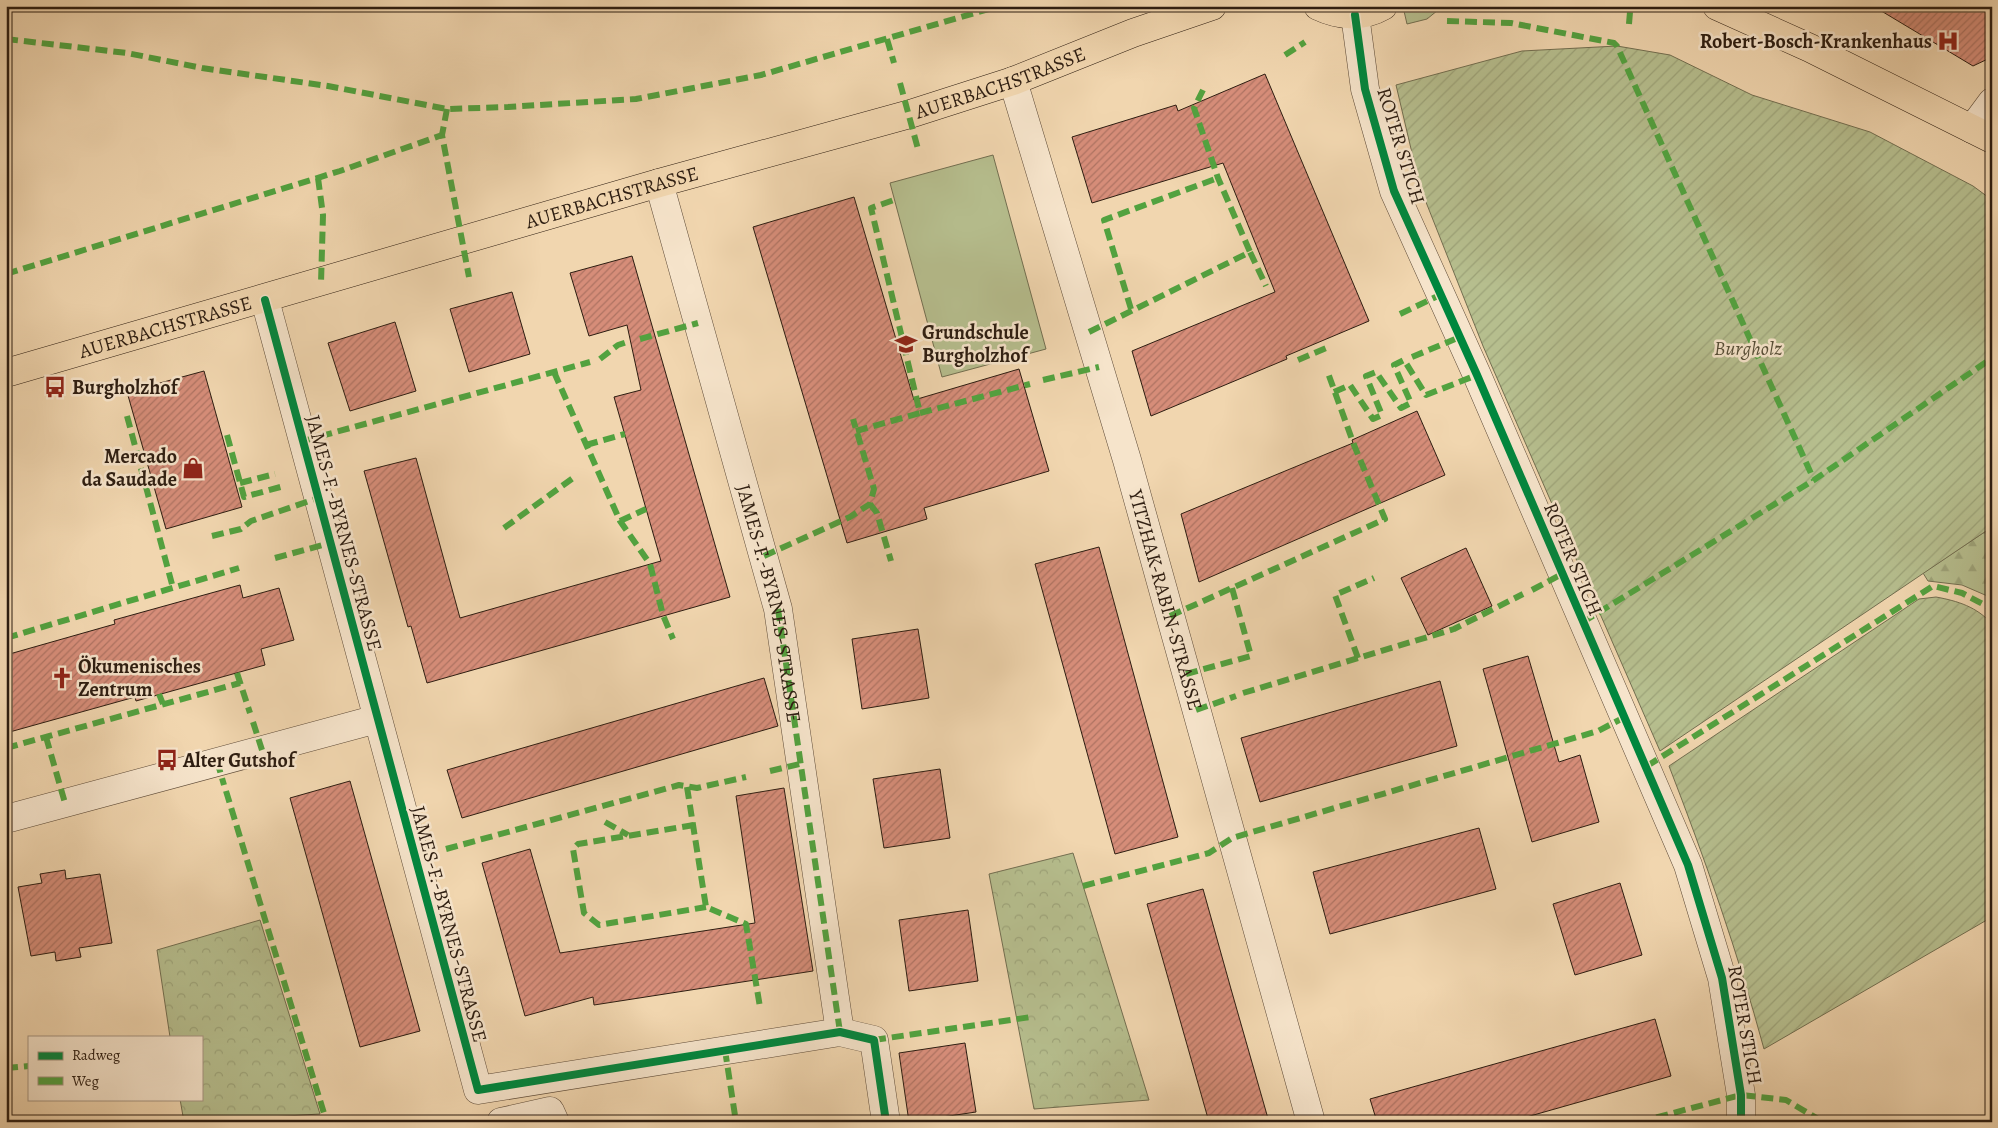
<svg xmlns="http://www.w3.org/2000/svg" width="1998" height="1128" font-family="Alegreya,serif">
  <defs>
    <pattern id="grass-tufts" width="24" height="20" patternUnits="userSpaceOnUse" patternTransform="scale(1.25)"><rect width="24" height="20" fill="#b6be8e"/><path d="M3 7l-1-3M5 7V3M7 7l1-3M15 17l-1-3M17 17v-4M19 17l1-3" fill="none" stroke="#9da379"/></pattern>
    <pattern id="forest-firs" width="22" height="20" patternUnits="userSpaceOnUse" patternTransform="scale(1.25)"><rect width="22" height="20" fill="#b6be8e"/><path d="M5 1l3.5 6h-7zM16 11l3.5 6h-7z" fill="#9da379"/></pattern>
    <pattern id="park-crowns" width="20" height="18" patternUnits="userSpaceOnUse" patternTransform="scale(1.25)"><rect width="20" height="18" fill="#b6be8e"/><path d="M2 6a3 3 0 1 1 6 0M12 15a3 3 0 1 1 6 0" fill="none" stroke="#9da379"/></pattern>
    <pattern id="garden-furrows" width="10" height="10" patternUnits="userSpaceOnUse" patternTransform="scale(1.25)"><rect width="10" height="10" fill="#b6be8e"/><path d="M-1 1l2-2M0 10L10 0M9 11l2-2" fill="none" stroke="#9da379"/></pattern>
    <pattern id="building-hatch" width="6" height="6" patternUnits="userSpaceOnUse" patternTransform="scale(1.25)"><rect width="6" height="6" fill="#d68d79"/><path d="M-1 1l2-2M0 6l6-6M5 7l2-2" fill="none" stroke="#ae7362"/></pattern>
  </defs>
  <rect width="100%" height="100%" fill="#f1d6af"/>
  <filter id="stains"><feTurbulence type="fractalNoise" baseFrequency=".004" numOctaves="4"/><feColorMatrix values="0 0 0 0 .2 0 0 0 0 .09 0 0 0 0 .02 0 0 0 .5 -.17"/></filter>
  <radialGradient id="worn" r=".72"><stop offset=".6" stop-color="#630" stop-opacity="0"/><stop offset="1" stop-color="#630" stop-opacity=".3"/></radialGradient>
  <path fill="url(#grass-tufts)" stroke="#726e50" d="M1409,6H1443L1427,19L1407,24L1404,11Z"/>
  <path fill="url(#forest-firs)" stroke="#726e50" d="M1992,527V598L1962,585L1928,581L1923,573Z"/>
  <g fill="url(#park-crowns)" stroke="#726e50">
    <path d="M1073,853L1149,1100L1034,1109L989,874Z"/>
    <path d="M260,920L320,1114L184,1122L180,1099H201V1037H170L157,950Z"/>
  </g>
  <g fill="url(#garden-furrows)" stroke="#726e50">
    <path d="M1617,46L1670,55L1752,95L1870,132L1973,186L1992,200V527L1660,751L1483,346L1420,187L1396,85L1522,51Z"/>
    <path d="M1936,597C1958,601 1977,607 1992,624V917L1764,1049C1738,953 1705,859 1669,766L1919,599Z"/>
  </g>
  <path fill="#b6be8e" stroke="#726e50" d="M993,155L1046,349L942,377L890,183Z"/>
  <g fill="url(#building-hatch)" stroke="#2d1d11">
    <path d="M1873,6H1992V57L1973,66Z"/>
    <path d="M1265,74L1369,321L1286,356L1287,359L1151,416L1132,351L1275,292L1223,163L1092,203L1072,137L1176,105L1178,111Z"/>
    <path d="M854,197L914,400L1019,369L1049,471L924,508L927,519L847,543L753,227Z"/>
    <path d="M632,256L730,597L427,683L411,626L408,627L364,471L416,458L460,618L661,561L614,397L641,390L627,325L589,336L570,273Z"/>
    <path d="M512,292L530,354L469,372L450,309Z"/>
    <path d="M395,322L416,391L350,411L328,343Z"/>
    <path d="M204,371L242,507L166,529L127,392Z"/>
    <path d="M1417,411L1445,475L1199,582L1181,514L1353,443L1352,440Z"/>
    <path d="M1099,547L1178,837L1115,854L1035,564Z"/>
    <path d="M1466,548L1492,606L1428,635L1401,578Z"/>
    <path d="M240,585L243,598L279,588L294,640L261,649L265,665L136,701L135,697L6,733V655L115,624L114,620Z"/>
    <path d="M918,629L929,698L862,709L852,639Z"/>
    <path d="M1528,656L1559,762L1580,755L1599,822L1532,842L1483,669Z"/>
    <path d="M764,678L778,726L462,818L447,770Z"/>
    <path d="M1440,681L1457,746L1260,802L1241,738Z"/>
    <path d="M940,769L950,838L884,848L873,779Z"/>
    <path d="M350,781L420,1031L360,1047L290,798Z"/>
    <path d="M784,788L813,971L594,1005L593,997L525,1016L482,863L530,849L560,953L755,923L736,796Z"/>
    <path d="M1479,828L1496,889L1330,934L1313,872Z"/>
    <path d="M65,870L66,879L100,874L112,943L79,948L81,957L56,961L55,952L31,956L18,887L42,883L40,874Z"/>
    <path d="M1620,883L1642,955L1575,975L1553,904Z"/>
    <path d="M1203,889L1231,989L1269,1122H1209L1147,904Z"/>
    <path d="M968,910L978,981L909,991L899,920Z"/>
    <path d="M1655,1019L1671,1076L1509,1122H1377L1370,1099Z"/>
    <path d="M965,1043L976,1112L909,1122L899,1053Z"/>
  </g>
  <g fill="none" stroke-linecap="round" stroke-linejoin="round">
    <g stroke="#5e4b38" stroke-width="29">
      <g id="minor">
        <path d="M1355,15L1365,89L1394,191L1477,375L1688,865L1722,978L1741,1095V1122"/>
        <path id="s1" d="M1013,81L1127,460L1311,1122"/>
        <path d="M1972,129L1992,102"/>
        <path id="s2" d="M659,183L778,609L840,1032"/>
        <path d="M265,300L478,1090L840,1032L874,1040L886,1122"/>
        <path d="M6,819L377,719"/>
        <path d="M501,1122L550,1111L555,1122"/>
      </g>
    </g>
    <g stroke="#2d1d11" stroke-width="29">
      <g id="major">
        <path d="M1318,6C1339,16 1362,18 1383,6"/>
        <path d="M1717,6L1810,48L1992,139"/>
        <path id="s3" d="M6,373L659,183L910,114L1013,81L1133,33L1212,6"/>
      </g>
    </g>
    <use href="#minor" stroke="#f6e4cb" stroke-width="28"/>
    <use href="#major" stroke="#f1d6af" stroke-width="28"/>
    <g stroke="#52a23f" stroke-width="6" stroke-dasharray="12 6" stroke-linecap="butt">
      <path d="M1447,21L1511,23L1614,43L1617,46L1814,480"/>
      <path d="M1629,24L1630,12"/>
      <path d="M6,39L127,53L202,68L328,86L447,109L508,107L636,99L761,75L999,6"/>
      <path d="M887,39L894,63"/>
      <path d="M1285,55L1305,42"/>
      <path d="M900,83L918,149"/>
      <path d="M1203,90L1194,108L1218,178L1250,252"/>
      <path d="M447,109L442,135L469,277"/>
      <path d="M318,178L323,215L321,283"/>
      <path d="M6,274L340,171L442,135"/>
      <path d="M1131,309L1104,220L1218,178"/>
      <path d="M1400,314L1440,295"/>
      <path d="M1089,332L1250,252L1266,286"/>
      <path d="M640,339L698,323"/>
      <path d="M1412,357L1460,337"/>
      <path d="M600,359L618,345L630,341"/>
      <path d="M1298,360L1331,346"/>
      <path d="M554,372L620,521L650,564L663,615L673,639"/>
      <path d="M116,377L120,393"/>
      <path d="M1043,380L1099,367"/>
      <path d="M1334,392L1350,385L1373,419L1382,415L1366,376L1376,372L1401,408L1411,403L1394,365L1404,360L1426,395L1477,375"/>
      <path d="M920,413L1030,384"/>
      <path d="M127,416L173,588"/>
      <path d="M856,431L920,413L871,208L894,200"/>
      <path d="M227,435L244,497L284,486"/>
      <path d="M303,441L590,362"/>
      <path d="M586,445L625,434"/>
      <path d="M240,483L275,474"/>
      <path d="M870,504L877,513L891,561"/>
      <path d="M620,521L646,509"/>
      <path d="M504,528L573,478"/>
      <path d="M212,536L241,529L251,521L318,498"/>
      <path d="M764,556L850,517L870,504L874,489L853,419"/>
      <path d="M275,558L330,543"/>
      <path d="M1532,590L1562,574"/>
      <path d="M778,609L840,1032"/>
      <path d="M1170,616L1385,519L1354,445L1328,373"/>
      <path d="M1583,622L1814,480L1992,358"/>
      <path d="M6,638L239,568"/>
      <path d="M1358,658L1335,595L1374,578"/>
      <path d="M237,673L250,713"/>
      <path d="M1186,674L1251,656L1232,588"/>
      <path d="M1243,693L1454,629L1523,594"/>
      <path d="M159,694L163,704"/>
      <path d="M1196,710L1236,696"/>
      <path d="M253,722L262,750"/>
      <path d="M46,737L65,803"/>
      <path d="M6,748L240,683"/>
      <path d="M217,761L224,785"/>
      <path d="M1647,766L1933,586L1962,593L1992,609"/>
      <path d="M770,771L800,764"/>
      <path d="M687,787L706,907L746,924L760,1007"/>
      <path d="M226,791L326,1120"/>
      <path d="M605,822L628,835"/>
      <path d="M694,825L578,844L573,849L584,913L599,925L706,907"/>
      <path d="M446,849L679,785L697,788L746,777"/>
      <path d="M1083,886L1209,853L1232,838L1598,731L1625,717"/>
      <path d="M874,1040L1031,1017"/>
      <path d="M725,1050L736,1122"/>
      <path d="M6,1068L29,1066"/>
      <path d="M1639,1122L1741,1095L1786,1100L1823,1122"/>
    </g>
    <g stroke="#f6e4cb" stroke-width="11">
      <g id="cycleway">
        <path d="M1355,15L1365,89L1394,191L1477,375L1688,865L1722,978L1741,1095V1122"/>
        <path d="M265,300L478,1090L840,1032L874,1040L886,1122"/>
      </g>
    </g>
    <use href="#cycleway" stroke="#00873e" stroke-width="8"/>
  </g>
  <defs>
    <g id="hospital-bare" transform="scale(1.725)"><path d="M-5-5h3v3.5h4V-5h3V5h-3V1.5h-4V5h-3Z" fill="#8f2418" stroke="#f6e4cb" stroke-width="2.5" paint-order="stroke"/></g>
    <g id="school-bare" transform="scale(1.725)"><path d="M0-5L7-2L0 1L-7-2ZM-4 1L0 2.5L4 1V4Q0 6-4 4Z" fill="#8f2418" stroke="#f6e4cb" stroke-width="2.5" paint-order="stroke"/></g>
    <g id="bus-bare" transform="scale(1.725)"><path d="M-5-6H5V4H4V6H2V4H-2V6H-4V4H-5ZM-3.5-4V0h7V-4ZM-3.5 1.2v1.5H-2V1.2ZM2 1.2v1.5H3.5V1.2Z" fill="#8f2418" stroke="#f6e4cb" stroke-width="2.5" paint-order="stroke"/></g>
    <g id="shop-bare" transform="scale(1.725)"><path d="M-5-2.5h2.3a2.7 3.5 0 0 1 5.4 0H5L5.5 6h-11ZM-1.5-2.5h3a1.5 2.3 0 0 0-3 0Z" fill="#8f2418" stroke="#f6e4cb" stroke-width="2.5" paint-order="stroke"/></g>
    <g id="church-bare" transform="scale(1.725)"><path d="M-1.2-6h2.4v3.5h3.3v2.4h-3.3V6h-2.4V-.1h-3.3v-2.4h3.3Z" fill="#8f2418" stroke="#f6e4cb" stroke-width="2.5" paint-order="stroke"/></g>
  </defs>
  <g fill-rule="evenodd">
    <use href="#hospital-bare" x="1948" y="41"/>
    <use href="#school-bare" x="906" y="344"/>
    <use href="#bus-bare" x="55" y="387"/>
    <use href="#shop-bare" x="193" y="468"/>
    <use href="#church-bare" x="62" y="678"/>
    <use href="#bus-bare" x="167" y="760"/>
  </g>
  <g text-anchor="middle" dominant-baseline="central" stroke-width="5" stroke-linejoin="round" paint-order="stroke">
    <g font-size="20" font-weight="bold" fill="#2d1d11" stroke="#f6e4cb" text-anchor="start">
      <text x="1932" y="41" text-anchor="end">Robert-Bosch-Krankenhaus</text>
      <text x="922" y="332">Grundschule<tspan x="922" dy="23">Burgholzhof</tspan></text>
      <text x="72" y="387">Burgholzhof</text>
      <text x="177" y="456" text-anchor="end">Mercado<tspan x="177" dy="23">da Saudade</tspan></text>
      <text x="78" y="666">Ökumenisches<tspan x="78" dy="23">Zentrum</tspan></text>
      <text x="183" y="760">Alter Gutshof</text>
    </g>
    <g font-size="20" fill="#2d1d11" stroke="#f6e4cb">
      <text stroke="none"><textPath href="#s3" startOffset="1036">AUERBACHSTRASSE</textPath></text>
      <text transform="translate(1401 146) rotate(73)">ROTER STICH</text>
      <text stroke="none"><textPath href="#s3" startOffset="631">AUERBACHSTRASSE</textPath></text>
      <text stroke="none"><textPath href="#s3" startOffset="166">AUERBACHSTRASSE</textPath></text>
      <text transform="translate(344 533) rotate(75)">JAMES-F.-BYRNES-STRASSE</text>
      <text transform="translate(1573 559) rotate(67)">ROTER STICH</text>
      <text stroke="none"><textPath href="#s1" startOffset="541">YITZHAK-RABIN-STRASSE</textPath></text>
      <text stroke="none"><textPath href="#s2" startOffset="435">JAMES-F.-BYRNES-STRASSE</textPath></text>
      <text transform="translate(449 924) rotate(75)">JAMES-F.-BYRNES-STRASSE</text>
      <text transform="translate(1745 1025) rotate(80)">ROTER STICH</text>
    </g>
    <g font-size="20" font-style="italic" fill="#564d36" stroke="#f6e4cb">
      <text x="1748" y="348">Burgholz</text>
    </g>
  </g>
  <rect width="1998" height="1128" fill="none" stroke="#f1d6af" stroke-width="25"/>
  <rect x="8" y="8" width="1983" height="1113" fill="none" stroke="#2d1d11" stroke-width="2.5"/>
  <rect x="12" y="12" width="1973" height="1103" fill="none" stroke="#2d1d11"/>
  <rect x="28" y="1036" width="175" height="65" fill="#f6e4cb" stroke="#a69481"/>
  <rect x="38" y="1052" width="25" height="8" fill="#00873e" stroke="#a69481"/>
  <text x="72" y="1060" font-size="15" fill="#2d1d11">Radweg</text>
  <rect x="38" y="1077" width="25" height="8" fill="#52a23f" stroke="#a69481"/>
  <text x="72" y="1086" font-size="15" fill="#2d1d11">Weg</text>
  <rect width="100%" height="100%" filter="url(#stains)"/>
  <rect width="100%" height="100%" fill="url(#worn)"/>
</svg>
